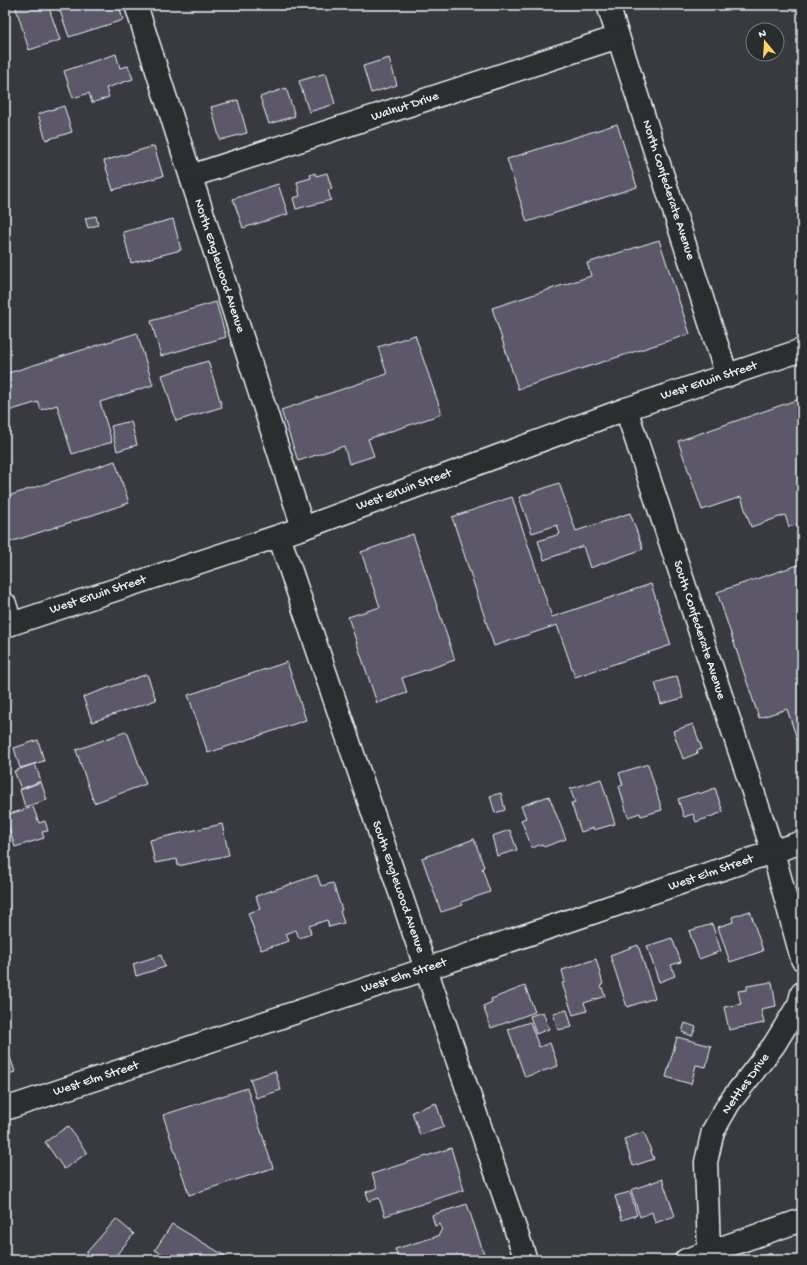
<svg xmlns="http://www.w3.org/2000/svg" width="807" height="1265" font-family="'Gochi Hand',sans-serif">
  <rect width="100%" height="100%" fill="#393a40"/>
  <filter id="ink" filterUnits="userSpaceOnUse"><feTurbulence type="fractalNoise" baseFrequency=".025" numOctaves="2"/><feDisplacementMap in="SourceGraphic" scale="8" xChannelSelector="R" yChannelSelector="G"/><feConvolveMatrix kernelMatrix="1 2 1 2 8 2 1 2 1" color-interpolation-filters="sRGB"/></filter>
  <g filter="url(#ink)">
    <g fill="#5c586a" stroke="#e8f1f8">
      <path d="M15,5H48L60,40L29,50Z"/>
      <path d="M58,5H119L123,20L69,37Z"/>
      <path d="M116,54L120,68L128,66L133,79L106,88L109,97L92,103L89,93L73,98L64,71Z"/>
      <path d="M389,58L397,85L371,93L363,66Z"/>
      <path d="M326,73L335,104L309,112L299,81Z"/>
      <path d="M286,88L295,116L269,124L260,97Z"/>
      <path d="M238,100L247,133L220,140L211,107Z"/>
      <path d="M64,106L72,132L46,140L38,114Z"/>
      <path d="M617,124L637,187L527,222L507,159Z"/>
      <path d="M154,146L163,176L113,190L104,161Z"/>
      <path d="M315,173L316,176L327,173L332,189L328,190L331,200L296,209L293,198L300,196L297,182L311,178L310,175Z"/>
      <path d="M278,184L288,214L243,228L233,199Z"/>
      <path d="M96,216L98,225L88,228L85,218Z"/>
      <path d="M173,219L181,250L131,263L123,232Z"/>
      <path d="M659,240L690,334L518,389L492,308L591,276L587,263Z"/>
      <path d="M216,302L226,337L161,356L151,321Z"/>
      <path d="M137,333L153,385L100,402L112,442L72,454L57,405L41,410L38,402L5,412V374Z"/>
      <path d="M415,335L442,414L368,439L374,456L349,464L344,446L298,461L281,410L387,374L378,347Z"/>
      <path d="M208,361L222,407L176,421L162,375Z"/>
      <path d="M802,398V523L789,527L785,515L751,527L741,497L702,510L678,441Z"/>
      <path d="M131,421L137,445L117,451L111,426Z"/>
      <path d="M115,461L129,503L7,543L5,537V497Z"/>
      <path d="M559,483L576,531L630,513L643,549L590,568L583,546L544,560L538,541L560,534L557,525L532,533L519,497Z"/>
      <path d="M512,497L552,617L651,584L671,645L575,677L557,625L494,646L452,517Z"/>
      <path d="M413,534L455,660L402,678L407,693L377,703L348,617L380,607L361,552Z"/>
      <path d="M801,564L802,566V754L787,709L759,718L717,592Z"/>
      <path d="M287,662L306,720L208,753L188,695Z"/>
      <path d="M147,674L156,700L92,722L83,697Z"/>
      <path d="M677,676L683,698L661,704L655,683Z"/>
      <path d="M693,724L702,749L697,750L698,753L683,759L673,731Z"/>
      <path d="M125,732L128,734L146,784L94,803L76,750Z"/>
      <path d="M38,740L44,761L20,768L14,748Z"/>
      <path d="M35,764L41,781L21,789L14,771Z"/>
      <path d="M648,764L662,810L641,816L640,813L628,817L619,786L623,785L619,773Z"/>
      <path d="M601,779L615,824L594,830L593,828L581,832L571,803L575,802L570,789Z"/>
      <path d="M41,782L47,800L25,807L20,790Z"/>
      <path d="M715,788L723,812L696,822L693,814L684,817L678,799L699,792V794Z"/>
      <path d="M501,793L505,810L495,813L490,796Z"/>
      <path d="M549,796L566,839L544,847L542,844L532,848L521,820L526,818L521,806Z"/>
      <path d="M5,800L9,814L33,807L39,823L45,821L48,831L42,832L44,838L15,847L5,816Z"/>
      <path d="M222,824L229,855L178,866L177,859L155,863L150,840Z"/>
      <path d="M510,830L517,850L497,856L492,836Z"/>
      <path d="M474,839L484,867L482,868L490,892L461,902L463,905L441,912L422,858Z"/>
      <path d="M317,875L321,886L333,883L342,910L340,911L344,923L329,927L327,920L309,926L311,934L299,938L296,930L286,934L289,941L261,950L248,913L260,909L256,896Z"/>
      <path d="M750,911L763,951L730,962L718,927L733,922L732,917Z"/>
      <path d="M712,924L721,951L699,959L689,931Z"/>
      <path d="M672,938L681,962L671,965L675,976L659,982L647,946Z"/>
      <path d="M638,945L655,998L627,1007L610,955Z"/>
      <path d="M161,955L165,967L136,976L133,964Z"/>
      <path d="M596,959L603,984L601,985L605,996L584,1003L587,1011L573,1015L562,983L565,982L562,970Z"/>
      <path d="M772,982L776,1006L761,1009L764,1023L729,1030L724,1007L741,1004L738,991L747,990V986Z"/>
      <path d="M525,986L535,1012L491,1028L483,1006L492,1002L491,999Z"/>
      <path d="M567,1010L572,1027L558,1030L553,1013Z"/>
      <path d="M543,1012L549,1029L536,1034L530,1016Z"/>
      <path d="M530,1022L539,1047L550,1043L558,1066L525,1077L508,1029Z"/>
      <path d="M685,1023L696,1027L692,1036L682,1032Z"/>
      <path d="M677,1037L711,1046L706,1067L696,1065L691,1084L666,1077Z"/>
      <path d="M5,1042L15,1072L5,1075Z"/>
      <path d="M275,1071L281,1090L256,1098L250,1079Z"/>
      <path d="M247,1088L273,1168L189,1195L163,1115Z"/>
      <path d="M436,1103L444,1127L420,1135L412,1112Z"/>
      <path d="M68,1126L87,1153L64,1169L45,1142Z"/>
      <path d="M644,1132L654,1159L633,1166L624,1139Z"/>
      <path d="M451,1148L464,1190L385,1216L379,1198L369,1201L366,1192L377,1188L372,1174Z"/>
      <path d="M662,1179L675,1216L655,1223L652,1212L640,1217L631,1190Z"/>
      <path d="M630,1192L637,1215L622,1220L615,1196Z"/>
      <path d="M467,1204L486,1260H399L395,1249L438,1236L442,1229L440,1224L435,1226L432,1215Z"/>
      <path d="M116,1219L134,1234L117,1254L124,1260H80Z"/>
      <path d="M172,1224L232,1260H173L155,1250Z"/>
      <path d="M771,1253L773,1260H750Z"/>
    </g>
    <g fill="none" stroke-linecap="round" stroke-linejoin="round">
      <g stroke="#e8f1f8" stroke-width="25">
        <g id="minor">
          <path d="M136,5L303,528"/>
          <path d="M608,5L727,376"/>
          <path d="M191,176L618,37"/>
          <path d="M626,409L773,852L802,959"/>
          <path d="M279,536L426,969L526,1260"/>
          <path d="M5,604L11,624"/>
          <path d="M5,1109L426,969L802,842"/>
          <path d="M709,1253L706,1162L713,1131L729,1103L774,1045L799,1004L802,993"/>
          <path d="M686,1260L802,1220"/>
        </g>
      </g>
      <g stroke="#e8f1f8" stroke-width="25">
        <path id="major" d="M5,626L303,528L626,409L802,350"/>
      </g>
      <use href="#minor" stroke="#2a2d2e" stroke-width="22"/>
      <use href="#major" stroke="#2a2d2e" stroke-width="22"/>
    </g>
  </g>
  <g text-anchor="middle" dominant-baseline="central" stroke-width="3" stroke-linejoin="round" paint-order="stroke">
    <g font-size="13" fill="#e8f1f8" stroke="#2a2d2e">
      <text transform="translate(405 107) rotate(-18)">Walnut Drive</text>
      <text transform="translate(668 190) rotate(72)">North Confederate Avenue</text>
      <text transform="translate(219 266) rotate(72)">North Englewood Avenue</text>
      <text transform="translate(709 381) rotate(-18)">West Erwin Street</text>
      <text transform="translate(404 490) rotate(-20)">West Erwin Street</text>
      <text transform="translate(98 595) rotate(-18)">West Erwin Street</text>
      <text transform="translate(699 630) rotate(72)">South Confederate Avenue</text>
      <text transform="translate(711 873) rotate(-19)">West Elm Street</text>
      <text transform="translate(398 887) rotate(71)">South Englewood Avenue</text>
      <text transform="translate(404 976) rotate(-18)">West Elm Street</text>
      <text transform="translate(96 1079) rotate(-18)">West Elm Street</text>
      <text transform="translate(746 1084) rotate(-54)">Nettles Drive</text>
    </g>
  </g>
  <rect width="807" height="1265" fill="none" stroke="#2a2d2e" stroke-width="20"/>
  <rect x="10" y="10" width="787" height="1245" fill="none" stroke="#e8f1f8" stroke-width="1.5" filter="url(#ink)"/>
  <g transform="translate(765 42) rotate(342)"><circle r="19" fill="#2a2d2e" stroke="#767b7f"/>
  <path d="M0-3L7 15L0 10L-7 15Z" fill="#ffd166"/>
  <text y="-6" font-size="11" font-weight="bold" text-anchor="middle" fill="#e8f1f8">N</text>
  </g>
</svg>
